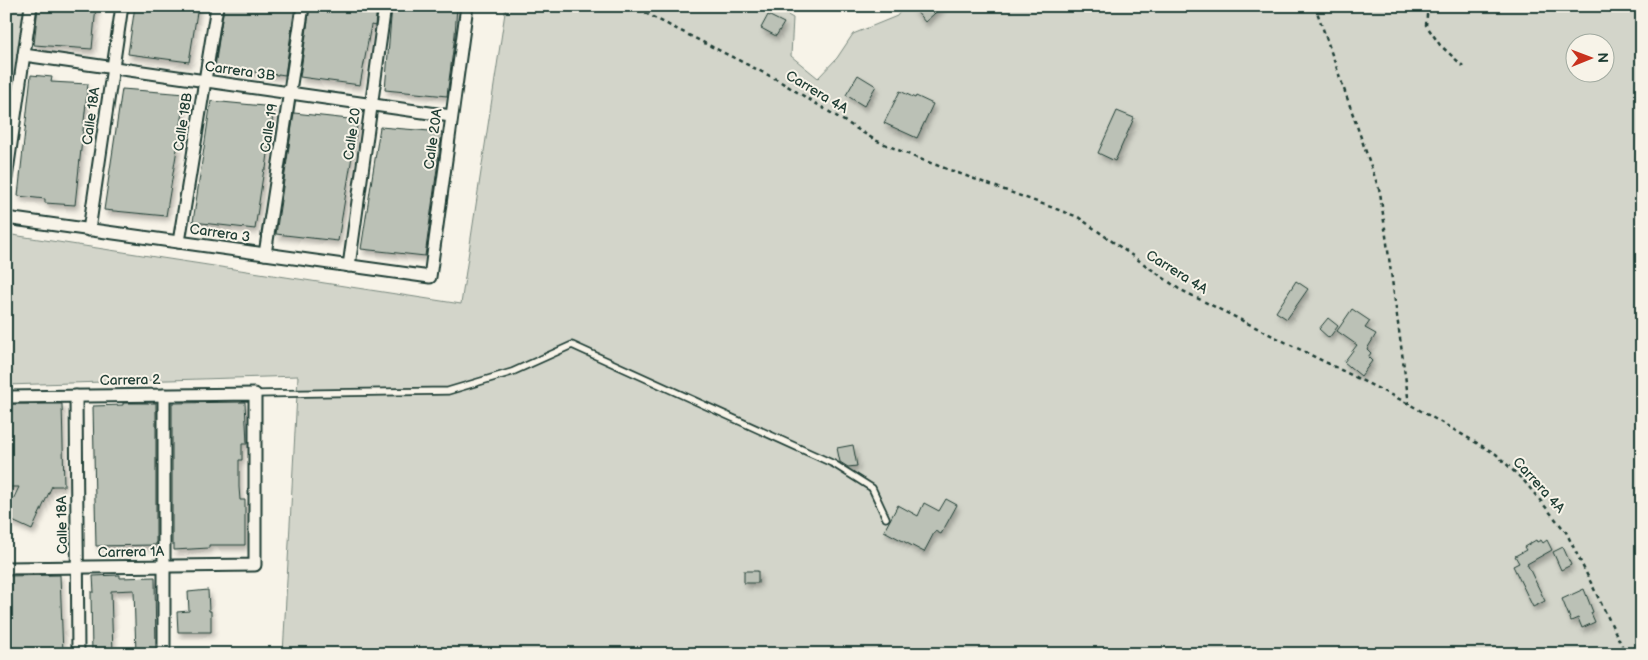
<svg xmlns="http://www.w3.org/2000/svg" width="1648" height="660" font-family="'Balsamiq Sans',sans-serif">
  <defs>
    <filter id="shadow"><feDropShadow dx="2.5" dy="4.5" stdDeviation="2.5" flood-color="#0004"/></filter>
  </defs>
  <rect width="100%" height="100%" fill="#f7f3e8"/>
  <filter id="ink" filterUnits="userSpaceOnUse"><feTurbulence type="fractalNoise" baseFrequency=".02" numOctaves="2"/><feDisplacementMap in="SourceGraphic" scale="10" xChannelSelector="R" yChannelSelector="G"/><feConvolveMatrix kernelMatrix="1 2 1 2 8 2 1 2 1" color-interpolation-filters="sRGB"/></filter>
  <g filter="url(#ink)">
    <g fill="#d3d5ca" stroke="#79897f" fill-rule="evenodd">
      <path d="M6,6H27L10,132H6Z"/>
      <path d="M506,6H772L793,18L791,56L818,78L837,58L853,34L897,16L904,6H1642V654H283L298,376L6,385V234L461,304ZM1576,42H1606V72H1576Z"/>
    </g>
    <g fill="#bbc1b6" stroke="#1f3d34" filter="url(#shadow)">
      <path d="M38,6H96L92,49L34,45Z"/>
      <path d="M135,6H198L189,62L128,54Z"/>
      <path d="M224,6H295L285,75L278,74V75L215,67Z"/>
      <path d="M310,6H377L375,26L371,25L360,85L300,77Z"/>
      <path d="M392,6H457L455,35L447,96L385,90Z"/>
      <path d="M912,6H943L925,22Z"/>
      <path d="M768,15L784,23L776,36L761,28Z"/>
      <path d="M31,75L52,77L51,82L88,84L75,205L45,203V199L18,196Z"/>
      <path d="M858,75L876,86L864,106L846,95Z"/>
      <path d="M122,89L186,94L166,216L104,210Z"/>
      <path d="M900,91L915,98L916,96L933,104L917,138L884,123Z"/>
      <path d="M211,101L274,107L266,169H264L255,229L193,222Z"/>
      <path d="M1117,111L1134,118L1115,161L1098,153Z"/>
      <path d="M294,113L358,120L338,241L276,234Z"/>
      <path d="M380,127L442,132L425,256L361,249Z"/>
      <path d="M1296,281L1308,289L1287,319L1276,312Z"/>
      <path d="M1352,309L1370,321L1365,328L1376,334L1367,349L1371,353L1368,357L1372,361L1361,376L1344,362L1357,345L1337,331Z"/>
      <path d="M1328,318L1338,326L1329,338L1319,329Z"/>
      <path d="M245,402L247,444H242V460H239V487L240,500H245V545H209V548L174,550V544H172V403Z"/>
      <path d="M123,403H156V545L96,546L93,406L123,405Z"/>
      <path d="M6,404H62L64,486H52L32,530L6,518V514L19,487H6Z"/>
      <path d="M853,445L857,466L848,467L840,462L837,448Z"/>
      <path d="M946,499L957,505L941,534L935,531L924,552L884,531L898,505L918,516L924,503L939,511Z"/>
      <path d="M1536,540L1537,542L1541,540L1543,543L1547,540L1552,550L1527,564L1545,601L1533,607L1513,566L1519,563L1515,556L1526,550L1524,547Z"/>
      <path d="M1563,547L1571,565L1561,570L1553,552Z"/>
      <rect x="744" y="571" width="14" height="12"/>
      <path d="M60,575L63,654H6V576Z"/>
      <path d="M120,575V578L155,577L156,654H136L134,590L111,591L113,654H92L91,592H94L93,576Z"/>
      <path d="M1584,589L1593,612L1591,613L1595,622L1582,628L1578,618L1571,621L1562,599Z"/>
      <path d="M208,590L209,611H211V632H178L177,612L189,611L188,592Z"/>
    </g>
    <g fill="none" stroke-linecap="round" stroke-linejoin="round">
      <g stroke="#1f3d34" stroke-width="9">
        <path id="service" d="M255,394L448,391L512,372L572,345L834,464L872,488L886,518"/>
      </g>
      <g stroke="#1f3d34" stroke-width="15">
        <g id="minor">
          <path d="M24,55L451,116"/>
          <path d="M6,178L31,6"/>
          <path d="M6,218L430,277L467,6"/>
          <path d="M89,230L122,6"/>
          <path d="M179,242L217,6"/>
          <path d="M265,254L303,6"/>
          <path d="M349,266L385,6"/>
          <path d="M76,396L78,654"/>
          <path d="M6,397L255,394V565L6,568"/>
          <path d="M164,654V395"/>
        </g>
      </g>
      <g stroke="#1f3d34" stroke-width="2.5" stroke-dasharray="4 4" stroke-linecap="butt">
        <path d="M631,6L776,79L875,140L917,158L1078,217L1179,289L1409,404L1496,454L1525,482L1566,532L1626,654"/>
        <path d="M1315,6L1380,192L1409,404"/>
        <path d="M1428,6L1426,25L1440,45L1463,66"/>
      </g>
      <use href="#service" stroke="#f7f3e8" stroke-width="5.5"/>
      <use href="#minor" stroke="#f7f3e8" stroke-width="11"/>
    </g>
  </g>
  <g text-anchor="middle" dominant-baseline="central" stroke-width="4" stroke-linejoin="round" paint-order="stroke">
    <g font-size="14" fill="#1f3d34" stroke="#f7f3e8">
      <text transform="translate(240 71) rotate(8)">Carrera 3B</text>
      <text transform="translate(817 92) rotate(31)">Carrera 4A</text>
      <text transform="translate(91 116) rotate(-82)">Calle 18A</text>
      <text transform="translate(183 122) rotate(-81)">Calle 18B</text>
      <text transform="translate(269 128) rotate(-81)">Calle 19</text>
      <text transform="translate(352 134) rotate(-82)">Calle 20</text>
      <text transform="translate(433 139) rotate(-82)">Calle 20A</text>
      <text transform="translate(220 233) rotate(8)">Carrera 3</text>
      <text transform="translate(1177 272) rotate(32)">Carrera 4A</text>
      <text transform="translate(130 380) rotate(-1)">Carrera 2</text>
      <text transform="translate(1539 485) rotate(48)">Carrera 4A</text>
      <text transform="translate(62 525) rotate(-91)">Calle 18A</text>
      <text transform="translate(131 552) rotate(-1)">Carrera 1A</text>
    </g>
  </g>
  <rect width="1648" height="660" fill="none" stroke="#f7f3e8" stroke-width="25"/>
  <rect x="12" y="12" width="1623" height="635" fill="none" stroke="#1f3d34" stroke-width="2" filter="url(#ink)"/>
  <g transform="translate(1590 58) rotate(89)"><circle r="24" fill="#f7f3e8" stroke="#a1aaa0"/>
  <path d="M0-4L9 19L0 12L-9 19Z" fill="#c8321e"/>
  <text y="-8" font-size="14" font-weight="bold" text-anchor="middle" fill="#1f3d34">N</text>
  </g>
</svg>
